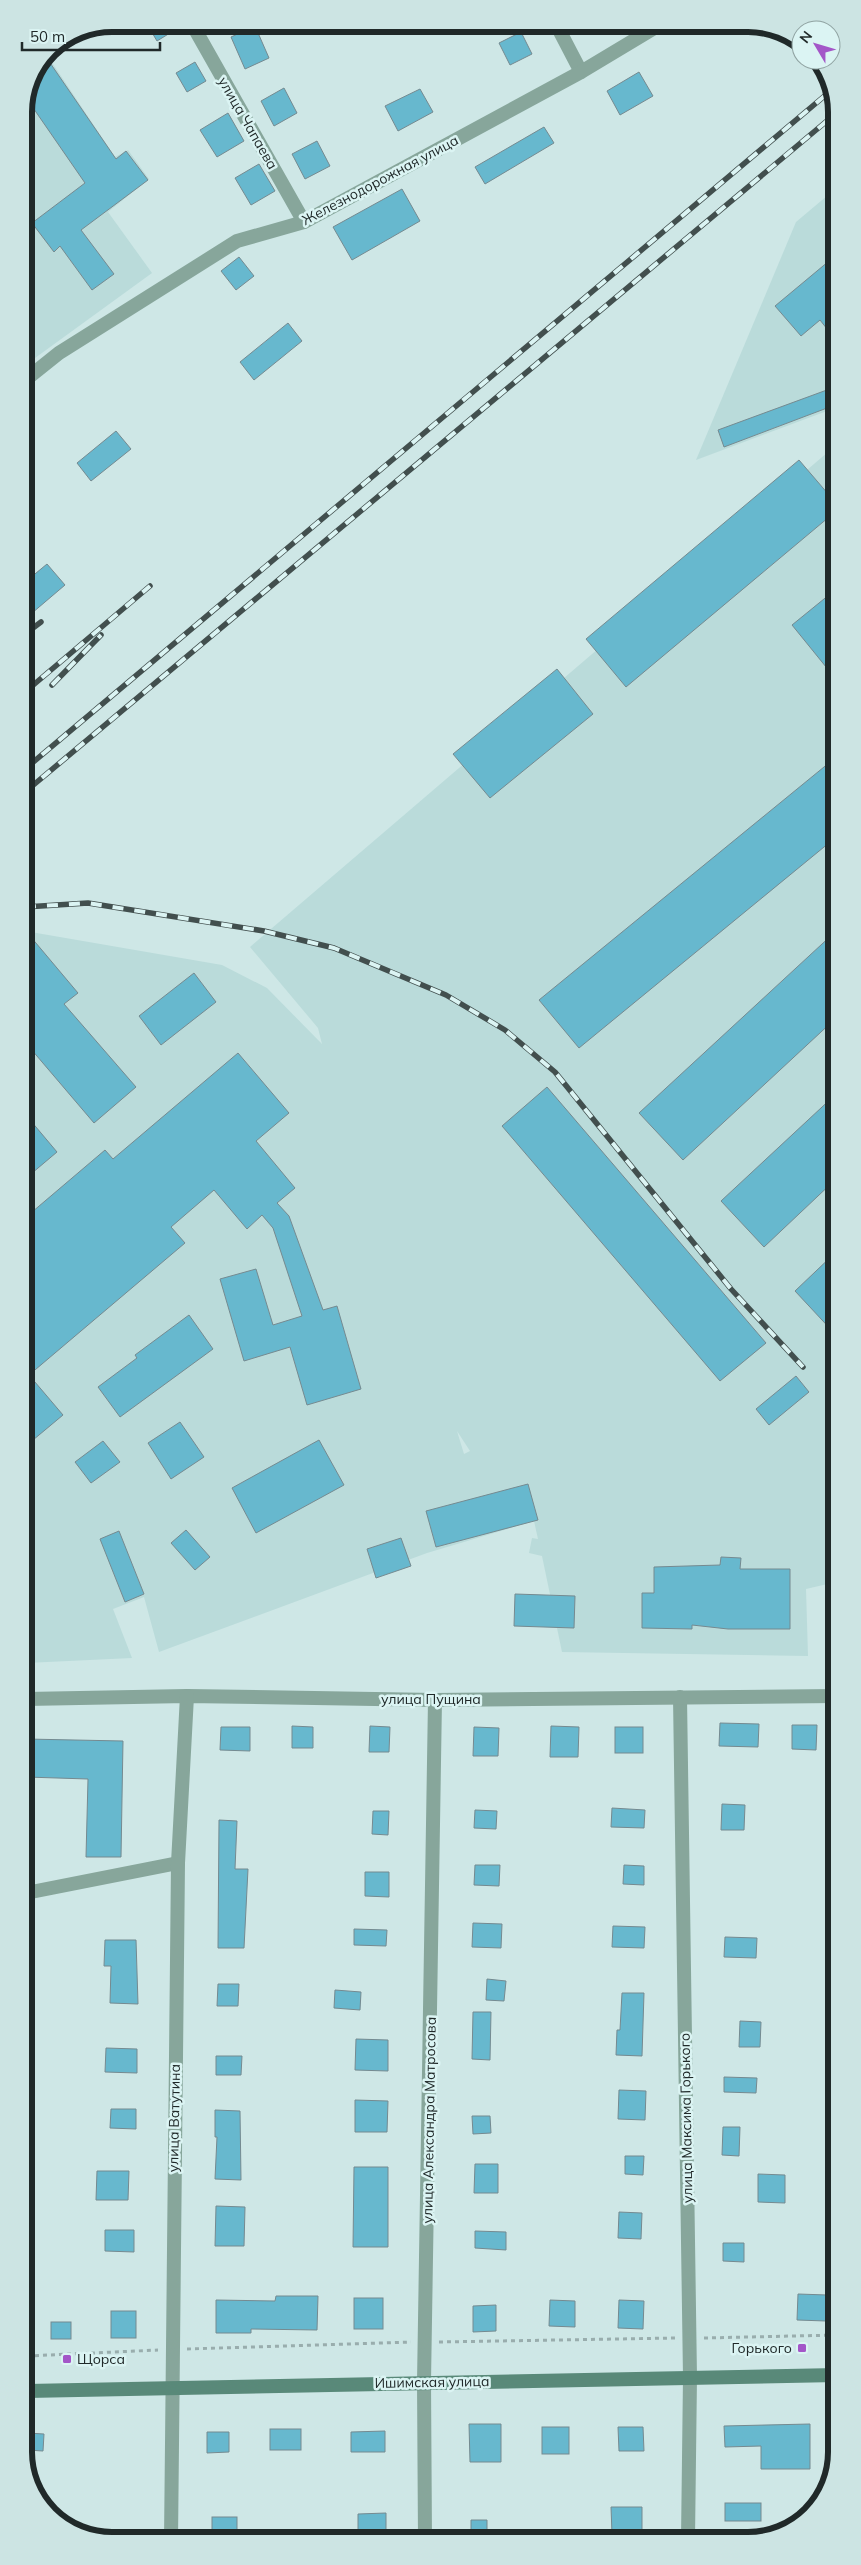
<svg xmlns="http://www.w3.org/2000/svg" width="861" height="2565" font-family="Mulish,sans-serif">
  <rect width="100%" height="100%" fill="#cee7e6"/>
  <g fill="#badbda" fill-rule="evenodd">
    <path d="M47,55L115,157L128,150L149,179L108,212L152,273L24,366V107Z"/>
    <path d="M834,190L835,408L696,460L796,222Z"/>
    <path d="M835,446L836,1582L806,1589L808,1656L562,1652L542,1556L529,1553L532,1538L538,1539L534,1521L427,1553L159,1652L144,1597L113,1609L132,1658L26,1663L25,931L222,965L267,988L322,1044L318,1028L250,947ZM457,1431L470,1451L464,1454Z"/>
  </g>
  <g fill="#67b8ce" stroke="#758a90">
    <path d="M147,24H183V25L157,41Z"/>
    <path d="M255,26L269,58L245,69L231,37Z"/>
    <path d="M521,32L532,54L510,65L499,43Z"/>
    <path d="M46,57L116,159L126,151L148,180L81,230L114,274L92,290L60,246L54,252L32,223L85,183L27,99Z"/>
    <path d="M195,62L206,81L187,92L176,73Z"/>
    <path d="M639,72L653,96L620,115L607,91Z"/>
    <path d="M284,88L297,113L274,126L261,101Z"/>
    <path d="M420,89L433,112L398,131L385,106Z"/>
    <path d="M228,113L244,141L217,157L200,130Z"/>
    <path d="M544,127L554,143L485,184L475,167Z"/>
    <path d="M317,141L330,166L305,179L292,154Z"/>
    <path d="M259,164L275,191L251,205L235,178Z"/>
    <path d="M402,189L420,221L352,260L333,227Z"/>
    <path d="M835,256V339L820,320L801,336L775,306Z"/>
    <path d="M239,257L254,276L236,290L221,271Z"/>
    <path d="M288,323L302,341L254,380L240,362Z"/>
    <path d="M835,387V405L724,447L718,430Z"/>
    <path d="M116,431L131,449L91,481L77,463Z"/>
    <path d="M799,460L835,502V512L626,687L586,639Z"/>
    <path d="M47,564L65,585L25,619L24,583Z"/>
    <path d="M835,590V678L792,625Z"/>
    <path d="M557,669L593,714L490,798L453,754Z"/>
    <path d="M835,758V838L579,1048L539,1000Z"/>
    <path d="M25,930L78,993L64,1004L136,1087L94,1123L25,1042Z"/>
    <path d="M835,932V1019L683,1160L639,1113Z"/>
    <path d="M194,973L216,1002L161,1045L139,1016Z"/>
    <path d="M238,1053L289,1113L256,1141L295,1188L277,1203L289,1216L323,1310L337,1306L361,1389L307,1405L290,1347L244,1361L220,1279L256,1269L273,1325L302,1316L273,1228L262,1215L247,1229L214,1190L171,1227L185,1243L29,1375L63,1415L33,1440L25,1431V1218L105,1150L113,1159Z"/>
    <path d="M547,1087L766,1343L720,1381L502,1126Z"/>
    <path d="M836,1094V1179L764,1247L721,1201Z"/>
    <path d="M25,1114L57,1152L25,1179Z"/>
    <path d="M836,1252V1335L795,1291Z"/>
    <path d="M189,1315L213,1349L120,1417L98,1387L137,1358L135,1355Z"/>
    <path d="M796,1376L809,1392L769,1425L756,1409Z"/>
    <path d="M180,1422L204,1457L171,1479L148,1443Z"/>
    <path d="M319,1440L344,1485L256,1533L232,1488Z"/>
    <path d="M103,1441L120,1462L91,1483L75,1462Z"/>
    <path d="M528,1484L538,1520L436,1547L426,1511Z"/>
    <path d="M186,1530L210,1557L195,1570L171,1543Z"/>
    <path d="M119,1531L144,1594L125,1602L100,1539Z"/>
    <path d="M401,1538L411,1566L376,1578L367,1549Z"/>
    <path d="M721,1557L741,1558L740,1569H790V1629H728L692,1625V1629L642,1628V1593H654V1567L720,1565Z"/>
    <path d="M515,1594L575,1596L574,1628L514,1626Z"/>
    <path d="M720,1723L759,1724L758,1747L719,1746Z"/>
    <path d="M792,1725H817L816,1750L792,1749Z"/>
    <path d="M292,1726L313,1727V1748H292Z"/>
    <path d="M370,1726L390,1727L389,1752H369Z"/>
    <path d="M551,1726L579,1727L578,1757H550Z"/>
    <path d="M221,1727H250V1751L220,1750Z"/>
    <path d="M474,1727L499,1728L498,1756H473Z"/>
    <rect x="615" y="1727" width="28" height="26"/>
    <path d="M26,1739L123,1741L121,1857H86L88,1779L26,1777Z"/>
    <path d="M722,1804L745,1805L744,1830H721Z"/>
    <path d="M612,1808L645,1810L644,1828L611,1827Z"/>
    <path d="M475,1810L497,1811L496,1829L474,1828Z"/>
    <path d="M373,1811H389L388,1835L372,1834Z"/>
    <path d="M219,1820L237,1821L235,1869H248L244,1948H218Z"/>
    <path d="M475,1865H500L499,1886L474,1885Z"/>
    <path d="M624,1865L644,1866V1885L623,1884Z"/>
    <path d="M365,1872H389V1897L365,1896Z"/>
    <path d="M473,1923L502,1924L501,1948L472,1947Z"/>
    <path d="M613,1926L645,1927L644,1948L612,1947Z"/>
    <path d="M354,1929L387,1930L386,1946L354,1945Z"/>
    <path d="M725,1937L757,1938L756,1958L724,1957Z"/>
    <path d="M105,1940H136L138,2004L110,2003L111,1966H104Z"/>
    <path d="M487,1979L506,1981L504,2001L486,2000Z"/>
    <path d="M218,1984H239L238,2006H217Z"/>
    <path d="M335,1990L361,1992L360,2010L334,2008Z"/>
    <path d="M622,1993H644L642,2056L616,2055L617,2030H620Z"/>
    <path d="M473,2012H491L490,2060L472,2059Z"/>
    <path d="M740,2021L761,2022L760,2047H739Z"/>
    <path d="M356,2039L388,2040V2071L355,2070Z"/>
    <path d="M106,2048L137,2049V2073L105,2072Z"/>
    <path d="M216,2056H242L241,2075H216Z"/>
    <path d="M724,2077L757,2078L756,2093L724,2092Z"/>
    <path d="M619,2090L646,2091L645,2120L618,2119Z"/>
    <path d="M355,2100L388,2101L387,2132H355Z"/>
    <path d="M111,2109H136V2129L110,2128Z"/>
    <path d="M215,2110L240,2111L241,2180L215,2179L217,2137H215Z"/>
    <path d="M472,2116H490L491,2133L473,2134Z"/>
    <path d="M723,2127H740L739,2156L722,2155Z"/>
    <path d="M625,2156H644L643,2175L625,2174Z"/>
    <path d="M475,2164H498V2193H474Z"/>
    <path d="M354,2167H388V2247H353Z"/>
    <path d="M97,2171H129L128,2200H96Z"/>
    <path d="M758,2174L785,2175V2203L758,2202Z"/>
    <path d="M216,2206L245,2207L244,2246H215Z"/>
    <path d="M619,2212L642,2213L641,2239L618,2238Z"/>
    <path d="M105,2230H134V2252L105,2251Z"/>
    <path d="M475,2231L506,2232V2250L475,2248Z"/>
    <path d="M723,2243H744V2262L723,2261Z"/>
    <path d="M798,2294L827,2295L826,2321L797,2320Z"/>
    <path d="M276,2296H318L317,2330L251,2329V2333H216V2300L275,2301Z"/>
    <rect x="354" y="2298" width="29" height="31"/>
    <path d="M550,2300L575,2301V2327L549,2326Z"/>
    <path d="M619,2300L644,2301L643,2329L618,2328Z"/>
    <path d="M496,2305V2331L473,2332V2306Z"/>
    <rect x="111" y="2311" width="25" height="27"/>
    <rect x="51" y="2322" width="20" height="17"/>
    <path d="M469,2424H501V2462H470Z"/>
    <path d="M810,2424V2469H761V2446L725,2447L724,2426Z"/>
    <rect x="542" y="2427" width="27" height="27"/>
    <path d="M618,2427H643L644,2451H619Z"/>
    <rect x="270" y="2429" width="31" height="21"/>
    <path d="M385,2431V2452H351V2432Z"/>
    <path d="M207,2432H229V2452L207,2453Z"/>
    <path d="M27,2433L44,2434L43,2451L27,2450Z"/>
    <rect x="725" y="2503" width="36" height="18"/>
    <path d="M611,2507H642V2534H612Z"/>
    <path d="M386,2513V2533H358V2514Z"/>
    <rect x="212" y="2517" width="25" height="22"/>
    <path d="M471,2520H487V2539L471,2540Z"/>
  </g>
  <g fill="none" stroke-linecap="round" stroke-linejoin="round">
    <g stroke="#99adad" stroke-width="3" stroke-dasharray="4 4" stroke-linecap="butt">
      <path d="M704,2338L837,2335"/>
      <path d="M439,2342L676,2338"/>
      <path d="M187,2349L411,2342"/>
      <path d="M27,2356L158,2350"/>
    </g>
    <g stroke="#87a69b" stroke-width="14">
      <path d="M192,24L304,222"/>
      <path d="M556,24L581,72"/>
      <path d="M24,381L59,353L237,241L304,222L581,72L661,24"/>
      <path d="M680,1697L690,2377L688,2539"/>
      <path d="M26,1699L187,1696L435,1700L836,1696"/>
      <path d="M26,1893L178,1863"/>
      <path d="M425,2540L424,2382L435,1700"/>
      <path d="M171,2541L178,1863L187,1696"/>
    </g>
    <path stroke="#598979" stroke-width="14" d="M27,2391L837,2375"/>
    <g stroke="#424f4e" stroke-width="5.5">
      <g id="rail">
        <path d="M25,634L41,622"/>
        <path d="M52,685L101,635"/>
        <path d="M25,692L150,586"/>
        <path d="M25,769L834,88"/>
        <path d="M25,792L834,115"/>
        <path d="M25,907L88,903L264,931L334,948L446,995L505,1030L555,1072L731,1289L803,1367"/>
      </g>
    </g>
    <use href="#rail" stroke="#dbf4f3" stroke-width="4" stroke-dasharray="11" stroke-linecap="butt"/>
  </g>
  <g fill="#a356c8" stroke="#dbf4f3" stroke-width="2">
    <rect x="797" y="2343" width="10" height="10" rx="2.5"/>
    <rect x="62" y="2354" width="10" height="10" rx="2.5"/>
  </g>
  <g text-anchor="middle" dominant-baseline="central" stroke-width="5" stroke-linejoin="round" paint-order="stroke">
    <g font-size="14" fill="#202929" stroke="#dbf4f3">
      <text transform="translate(248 123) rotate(60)">улица Чапаева</text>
      <text transform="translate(380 180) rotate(-28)">Железнодорожная улица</text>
      <text x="431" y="1699">улица Пущина</text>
      <text transform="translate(174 2118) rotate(-89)">улица Ватутина</text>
      <text transform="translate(686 2118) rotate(-91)">улица Максима Горького</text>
      <text transform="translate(429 2120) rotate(-89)">улица Александра Матросова</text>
      <text transform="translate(432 2382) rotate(-1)">Ишимская улица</text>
    </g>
    <g font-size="14" fill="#202929" stroke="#dbf4f3" text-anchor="end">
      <text x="792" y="2348">Горького</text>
      <text x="77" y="2359" text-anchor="start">Щорса</text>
    </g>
  </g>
  <path d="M0 0H861V2565H0ZM112 32H748A80 80 0 0 1 828 112V2452A80 80 0 0 1 748 2532H112A80 80 0 0 1 32 2452V112A80 80 0 0 1 112 32Z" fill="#cce4e3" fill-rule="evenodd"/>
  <path fill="none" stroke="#202929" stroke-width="6" d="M112 32H748A80 80 0 0 1 828 112V2452A80 80 0 0 1 748 2532H112A80 80 0 0 1 32 2452V112A80 80 0 0 1 112 32Z"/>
  <g transform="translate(816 45) rotate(308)"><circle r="24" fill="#dbf4f3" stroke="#90a3a2"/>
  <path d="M0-4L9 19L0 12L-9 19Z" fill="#a356c8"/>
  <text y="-8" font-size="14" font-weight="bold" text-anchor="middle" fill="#202929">N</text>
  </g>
  <path d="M22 42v8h138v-8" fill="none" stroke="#202929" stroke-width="2.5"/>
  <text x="30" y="42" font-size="15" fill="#202929" stroke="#dbf4f3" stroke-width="4" paint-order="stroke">50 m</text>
</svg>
